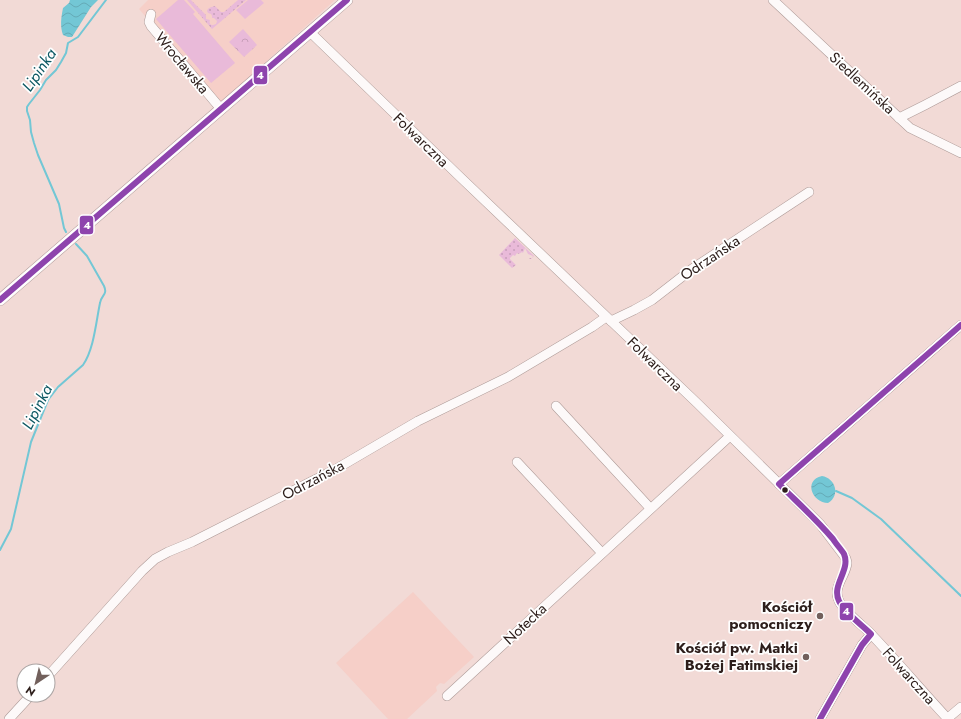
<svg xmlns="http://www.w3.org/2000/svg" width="961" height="719" font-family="Jost,sans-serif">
  <defs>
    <pattern id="grass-dots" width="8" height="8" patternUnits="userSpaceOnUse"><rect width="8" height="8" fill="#e9bad9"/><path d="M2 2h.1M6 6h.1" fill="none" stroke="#c89fba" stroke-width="1.8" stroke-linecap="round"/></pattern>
    <pattern id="park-crowns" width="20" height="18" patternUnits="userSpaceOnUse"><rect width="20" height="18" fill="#e9bad9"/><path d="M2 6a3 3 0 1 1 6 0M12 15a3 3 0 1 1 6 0" fill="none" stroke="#c89fba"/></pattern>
    <pattern id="water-waves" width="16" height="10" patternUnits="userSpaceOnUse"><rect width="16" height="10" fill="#73c7d5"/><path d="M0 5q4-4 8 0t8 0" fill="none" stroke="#64aab6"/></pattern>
  </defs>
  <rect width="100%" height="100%" fill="#f2dad6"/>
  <g fill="#f6cfc8">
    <path d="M148,0H335L220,103L139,9Z"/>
    <path d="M413,592L474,657L444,684L440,683L436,687L437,691L407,719H388L336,663Z"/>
  </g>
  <g fill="url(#grass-dots)">
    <path d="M187,0H191L206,15V19L210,20C209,23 210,25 213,25L216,24L217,21L214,18H212V16L211,14L208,13L207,11C208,7 212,7 215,6L221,12H224L238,0H246L212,29Z"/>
    <path d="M515,238L534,256L531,259H530L529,258H532L533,256L528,254L525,248L523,253L522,252L519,254L517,253L515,256L513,255L510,258V259L516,265L512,268L499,255Z"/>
  </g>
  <path fill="url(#park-crowns)" d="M243,29L257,45L244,57L229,42Z"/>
  <g fill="#e9bad9">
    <path d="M178,0H184L195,12L193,14L235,63L211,83L156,19Z"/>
    <path d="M248,0H261L264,3L245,19L236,10Z"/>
  </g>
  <g fill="url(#water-waves)">
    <path d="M70,0H98L91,7L72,37H68L63,35C60,26 61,18 63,8L69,3Z"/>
    <path d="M822,476C835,478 841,495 828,503C812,503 803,480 822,476Z"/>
  </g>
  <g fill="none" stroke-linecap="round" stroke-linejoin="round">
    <g stroke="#73c7d5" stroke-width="2">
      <path d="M66,232L64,228L59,204L38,155L34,143L31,132L30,120L27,111V107L29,104L40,90L46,80L56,70L61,62L66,53L68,43L78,37L106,0"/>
      <path d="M836,491L852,498L881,519L961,596"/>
      <path d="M0,550L11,529L31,442L48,400L58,387L83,365C94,349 96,322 100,303C101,295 108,295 104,286L87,256L76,244"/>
    </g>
    <g stroke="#ae9b98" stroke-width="10">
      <g id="minor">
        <path d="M773,0L910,128L961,153"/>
        <path d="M151,14L149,22L151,26L221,109"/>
        <path d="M310,32L458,175L697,403L820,524L845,557C846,558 847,562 847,563C846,576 832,587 839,601C842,609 863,626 870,633C897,661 922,691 948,719"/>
        <path d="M899,118L925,105L961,86"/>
        <path d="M611,321L634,310L652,300L692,269L809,192"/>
        <path d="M556,406L650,508"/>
        <path d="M517,462L602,553"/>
        <path d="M779,484L961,325"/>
        <path d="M48,676L142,571L155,559L168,552L192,542L336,469L418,421L508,377L592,327L606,317"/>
        <path d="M447,696L730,436"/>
        <path d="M948,718L961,707"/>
        <path d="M9,719L31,695"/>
        <path d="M820,719L862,645L871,634"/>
      </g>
    </g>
    <g stroke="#ae9b98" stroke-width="12">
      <path id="major" d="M0,300L347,0"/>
    </g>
    <use href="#minor" stroke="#fdf9f9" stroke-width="9"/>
    <use href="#major" stroke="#fdf9f9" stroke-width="11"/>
    <g stroke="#fff" stroke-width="9">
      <g id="bus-1">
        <path d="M0,300L347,0"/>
        <path d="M820,719L862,645L871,634C862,625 844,612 839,601C831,585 851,570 844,554C841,549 836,544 833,539C816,519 797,502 779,484L961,325"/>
      </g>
    </g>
    <use href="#bus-1" stroke="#8e44ad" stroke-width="6"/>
  </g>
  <circle fill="#2d1e1b" stroke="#fff" stroke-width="1.5" cx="785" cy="490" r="3.5"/>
  <g fill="#72605c" stroke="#fff" stroke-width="1.5">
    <circle cx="820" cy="616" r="4"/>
    <circle cx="806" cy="657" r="4"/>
  </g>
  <g text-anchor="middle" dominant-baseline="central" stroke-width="3.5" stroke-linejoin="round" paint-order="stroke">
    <g font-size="15" fill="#2d1e1b" stroke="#fff">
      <text transform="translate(182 63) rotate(50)">Wrocławska</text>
      <text transform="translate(862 83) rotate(43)">Siedlemińska</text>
      <text transform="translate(421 140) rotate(44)">Folwarczna</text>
      <text transform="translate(710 258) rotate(-34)">Odrzańska</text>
      <text transform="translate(655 364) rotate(44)">Folwarczna</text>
      <text transform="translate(313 480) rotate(-28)">Odrzańska</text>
      <text transform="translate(525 624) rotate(-43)">Notecka</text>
      <text transform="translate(909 676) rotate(48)">Folwarczna</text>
    </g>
    <g font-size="15" font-weight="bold" fill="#2d1e1b" stroke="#fff" text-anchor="end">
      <text x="812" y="607">Kościół<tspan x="812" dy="17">pomocniczy</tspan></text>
      <text x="798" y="648">Kościół pw. Matki<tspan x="798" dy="17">Bożej Fatimskiej</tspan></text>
    </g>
    <g font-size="16" font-style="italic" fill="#0f5964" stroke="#fff">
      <text transform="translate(39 70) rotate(-56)">Lipinka</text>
      <text transform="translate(37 407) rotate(-63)">Lipinka</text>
    </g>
  </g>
  <g stroke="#fff" stroke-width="1.5">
    <rect x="253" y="65" width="15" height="20" rx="4" fill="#8e44ad"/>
    <rect x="79" y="215" width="15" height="20" rx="4" fill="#8e44ad"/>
    <rect x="839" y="602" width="15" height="19" rx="4" fill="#8e44ad"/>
  </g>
  <g font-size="11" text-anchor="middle" font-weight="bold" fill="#fff">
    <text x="260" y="79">4</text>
    <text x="87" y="229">4</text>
    <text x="846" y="615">4</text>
  </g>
  <g transform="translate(36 683) rotate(215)"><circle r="19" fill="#ffffff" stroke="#aba5a4"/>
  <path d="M0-3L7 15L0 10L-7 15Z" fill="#72605c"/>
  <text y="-6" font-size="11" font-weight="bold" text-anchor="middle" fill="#2d1e1b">N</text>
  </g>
</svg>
